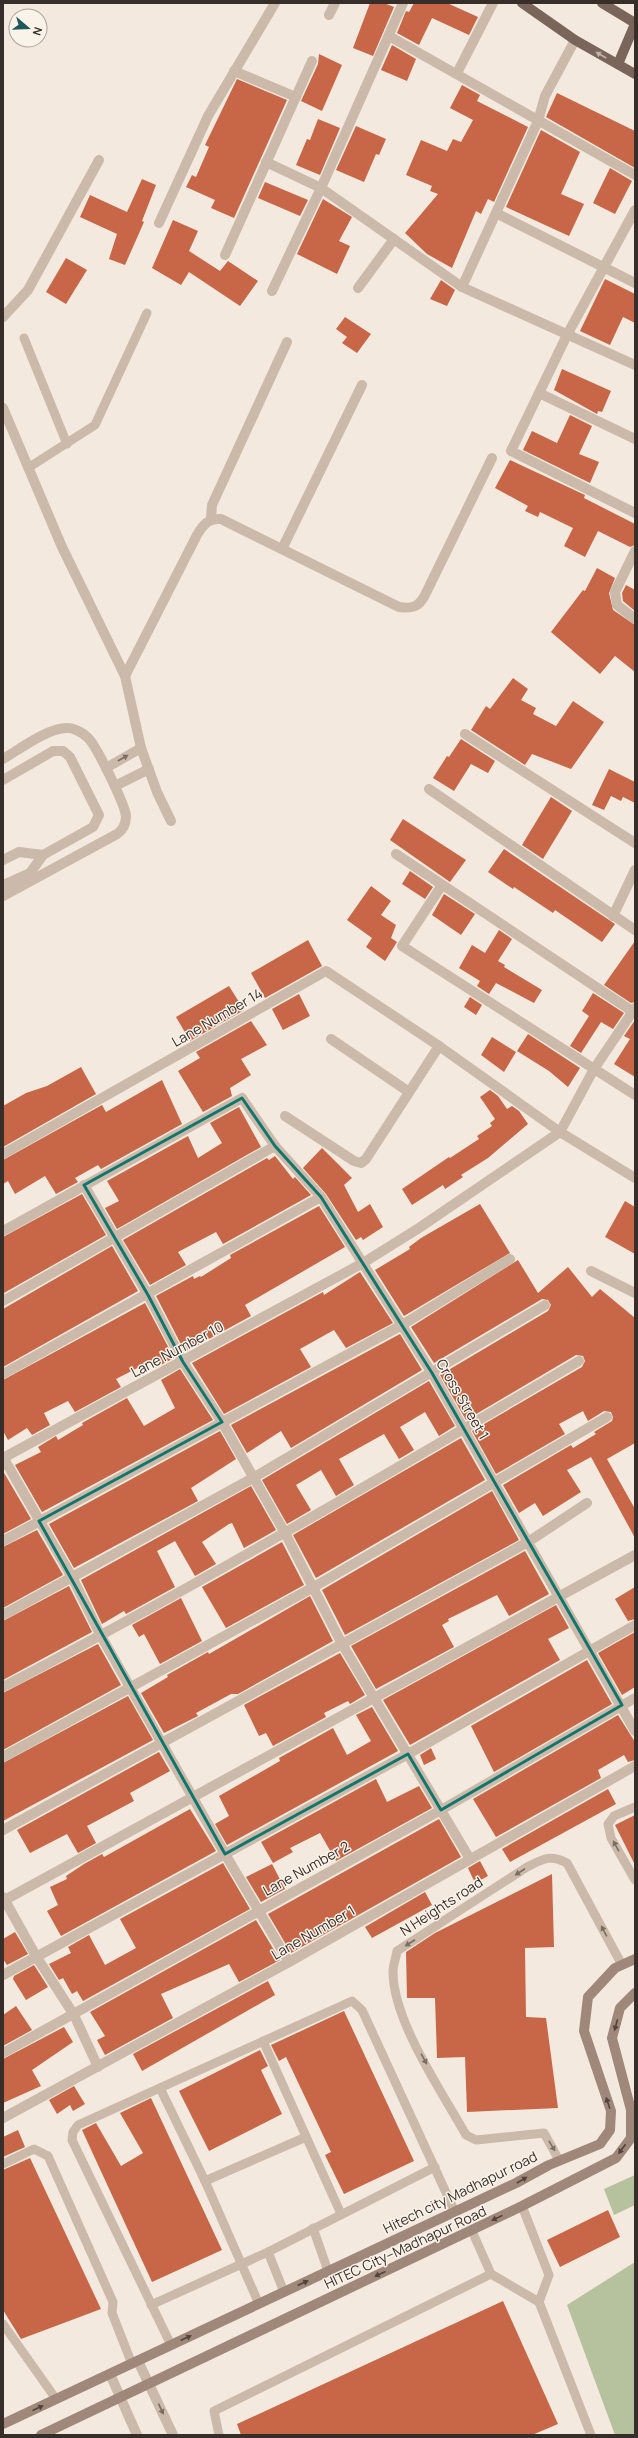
<svg xmlns="http://www.w3.org/2000/svg" width="638" height="2438" font-family="Manrope,sans-serif">
  <rect width="100%" height="100%" fill="#f3e9de"/>
  <g fill="#b5c29d">
    <path d="M635,2175V2205L614,2215L604,2189Z"/>
    <path d="M635,2262V2435H615L567,2305Z"/>
  </g>
  <g fill="#c76747">
    <path d="M370,3H384L394,7L373,56L353,48Z"/>
    <path d="M414,3H447L478,17L469,35L432,18L419,45L397,33L406,11L409,12Z"/>
    <path d="M392,45L416,59L407,81L381,70Z"/>
    <path d="M319,54L342,65L322,111L301,101L318,64Z"/>
    <path d="M237,79L287,100L234,218L211,208L215,200L186,187L192,175L196,177L209,147L205,145Z"/>
    <path d="M462,85L480,95L477,101L528,127L494,202L488,199L481,214L476,211L452,268L427,254L405,233L438,194L430,191L432,186L406,175L421,140L447,151L453,139L461,142L473,120L450,108Z"/>
    <path d="M557,93L635,131V168L546,117Z"/>
    <path d="M318,119L340,128L320,175L296,165L307,139L310,140Z"/>
    <path d="M356,126L386,139L379,155L376,154L364,182L336,170Z"/>
    <path d="M541,130L580,152L561,194L584,204L569,236L506,207Z"/>
    <path d="M610,168L632,181L615,214L593,203Z"/>
    <path d="M142,179L156,185L142,221L144,222L125,265L109,259L117,234L80,217L90,195L127,212Z"/>
    <path d="M265,182L308,200L300,216L258,198Z"/>
    <path d="M323,199L352,217L339,241L350,246L337,274L297,254Z"/>
    <path d="M173,220L198,231L189,251L220,271L228,261L258,281L240,306L189,272L181,285L152,268Z"/>
    <path d="M66,258L87,270L66,304L46,292Z"/>
    <path d="M605,279L635,294V323L623,317L610,345L580,331Z"/>
    <path d="M441,280L455,290L447,306L430,299Z"/>
    <path d="M345,317L371,334L357,353L342,343L347,337L336,329Z"/>
    <path d="M562,369L611,391L602,412L598,411L597,414L554,390Z"/>
    <path d="M570,415L592,426L579,454L599,462L590,483L523,450L532,431L557,443Z"/>
    <path d="M510,460L585,495L584,498L635,524V545L630,547L598,531L585,557L564,546L573,528L540,512L538,517L525,511L528,506L495,488Z"/>
    <path d="M597,568L615,578L609,593L613,610L635,625V672L615,656L600,674L551,632L583,590L585,591Z"/>
    <path d="M626,585L635,590V611L623,601L622,593Z"/>
    <path d="M513,678L528,689L521,700L536,708L533,714L556,726L573,701L604,722L571,769L532,754L525,765L471,730L486,706L490,709Z"/>
    <path d="M461,739L495,761L488,773L471,764L454,791L433,778L447,756L449,757Z"/>
    <path d="M609,769L635,782V803L623,797L621,801L611,796L604,810L592,805Z"/>
    <path d="M551,797L572,811L543,859L522,845Z"/>
    <path d="M403,819L466,860L450,882L390,840Z"/>
    <path d="M504,849L615,924L602,942L555,910L553,913L514,887L513,889L488,872Z"/>
    <path d="M410,871L433,887L425,899L402,884Z"/>
    <path d="M371,886L391,901L381,915L396,925L391,938L397,942L385,961L366,947L372,938L347,920Z"/>
    <path d="M444,894L475,914L461,935L432,915Z"/>
    <path d="M499,930L512,939L498,961L505,965L504,967L542,990L534,1003L496,983L489,994L477,986L480,981L459,968L472,945L485,953Z"/>
    <path d="M308,940L322,966L265,998L251,973Z"/>
    <path d="M635,941V1002L631,1003L604,985Z"/>
    <path d="M229,986L244,1010L190,1041L176,1017Z"/>
    <path d="M593,993L624,1013L613,1029L601,1022L581,1053L570,1046L589,1016L582,1011Z"/>
    <path d="M299,994L310,1016L283,1030L272,1009Z"/>
    <path d="M470,997L482,1005L476,1015L464,1007Z"/>
    <path d="M635,1020V1077L614,1064L630,1039L624,1036Z"/>
    <path d="M251,1021L267,1045L241,1059L251,1075L230,1088L232,1096L203,1112L178,1071L200,1058L196,1052Z"/>
    <path d="M528,1034L580,1068L568,1087L549,1071L517,1051Z"/>
    <path d="M492,1037L516,1052L504,1072L481,1055Z"/>
    <path d="M81,1067L96,1094L3,1147V1106L26,1093L47,1086Z"/>
    <path d="M162,1080L182,1124L101,1169L98,1165L75,1178L78,1182L56,1194L45,1176L15,1194L8,1181L3,1184V1160L102,1105L106,1112Z"/>
    <path d="M490,1090L498,1096L507,1109L512,1106L519,1111L528,1124L488,1158L461,1175L463,1177L445,1189L443,1185L412,1205L402,1189L449,1157L450,1158L479,1139L477,1136L492,1126L490,1123L495,1119L480,1097Z"/>
    <path d="M239,1107L261,1147L117,1229L105,1208L119,1201L107,1181L188,1136L198,1158L222,1143L210,1123Z"/>
    <path d="M322,1148L352,1178L344,1185L358,1212L370,1204L383,1227L363,1240L361,1237L356,1240L326,1194L303,1168Z"/>
    <path d="M275,1156L293,1179L295,1177L311,1195L223,1244L216,1232L178,1252L186,1265L150,1285L123,1240L267,1158L269,1160Z"/>
    <path d="M82,1194L106,1235L4,1293L3,1237Z"/>
    <path d="M625,1201L635,1207V1254L605,1237Z"/>
    <path d="M480,1204L510,1253L404,1316L375,1270L410,1249L409,1247L421,1238Z"/>
    <path d="M319,1206L345,1247L245,1305L251,1316L185,1352L156,1296L193,1276L194,1279L200,1276L201,1277L231,1258L230,1255Z"/>
    <path d="M112,1246L138,1291L3,1367V1309Z"/>
    <path d="M518,1260L538,1293L568,1267L592,1297L600,1289L635,1318V1443L607,1459L635,1509V1538L591,1457L567,1470L581,1492L543,1516L535,1503L519,1513L503,1485L571,1445L573,1448L596,1434L594,1432L612,1421L613,1417L611,1412L604,1411L588,1421L583,1411L559,1424L565,1434L496,1474L472,1431L582,1367L585,1361L583,1356L576,1355L466,1420L440,1375L548,1311L551,1305L548,1300L542,1299L434,1363L411,1327Z"/>
    <path d="M360,1272L393,1323L346,1348L334,1330L300,1349L311,1367L224,1414L192,1363L323,1292L324,1295Z"/>
    <path d="M145,1303L174,1358L155,1368L151,1361L116,1379L121,1387L75,1412L68,1401L44,1413L50,1425L32,1435L27,1428L8,1440L3,1431V1380Z"/>
    <path d="M400,1334L422,1370L291,1448L281,1431L247,1453L231,1425Z"/>
    <path d="M180,1369L213,1420L42,1512L15,1465L41,1452L38,1447L56,1436L58,1440L83,1425L82,1423L127,1398L144,1426L175,1408L161,1380Z"/>
    <path d="M429,1381L455,1426L439,1436L425,1412L400,1427L414,1450L399,1459L384,1434L339,1459L354,1485L336,1496L321,1470L296,1485L311,1510L287,1524L262,1480Z"/>
    <path d="M220,1431L236,1459L191,1488L198,1501L74,1568L49,1524Z"/>
    <path d="M461,1438L485,1480L316,1578L293,1535Z"/>
    <path d="M3,1471L31,1519L3,1534Z"/>
    <path d="M251,1486L276,1530L244,1548L232,1523L229,1524L202,1542L216,1564L195,1576L175,1541L157,1551L175,1587L126,1614L124,1611L102,1624L81,1580Z"/>
    <path d="M492,1491L519,1540L345,1635L322,1590Z"/>
    <path d="M37,1530L63,1575L3,1608V1547Z"/>
    <path d="M282,1542L304,1585L226,1628L202,1587Z"/>
    <path d="M525,1551L549,1594L509,1616L497,1595L448,1619L449,1621L442,1625L454,1647L376,1689L351,1646Z"/>
    <path d="M69,1586L92,1632L3,1680V1621Z"/>
    <path d="M635,1587V1619L628,1621L615,1599Z"/>
    <path d="M310,1596L333,1641L238,1694H231L220,1700L196,1713L198,1716L164,1733L141,1693L168,1677L167,1675L208,1652L209,1654Z"/>
    <path d="M181,1598L202,1641L160,1664L144,1634L139,1637L132,1625Z"/>
    <path d="M556,1605L569,1628L548,1639L560,1660L410,1745L383,1700Z"/>
    <path d="M635,1632V1687L622,1695L598,1653Z"/>
    <path d="M98,1644L121,1685L3,1750V1693Z"/>
    <path d="M340,1653L365,1695L350,1704L348,1701L324,1713L326,1717L273,1746L266,1733L259,1736L244,1705Z"/>
    <path d="M587,1660L612,1704L494,1772L471,1726Z"/>
    <path d="M128,1696L153,1740L3,1821V1763Z"/>
    <path d="M372,1707L398,1751L227,1845L215,1824L229,1816L219,1796L280,1761L279,1758L333,1728L347,1755L371,1741L356,1715Z"/>
    <path d="M618,1715L635,1742V1760L628,1762L624,1755L598,1770L601,1778L496,1837L473,1799Z"/>
    <path d="M431,1748L436,1759L424,1765L420,1755Z"/>
    <path d="M159,1752L170,1771L130,1793L134,1801L87,1826L96,1843L78,1853L67,1834L30,1853L17,1830Z"/>
    <path d="M376,1779L387,1802L419,1786L432,1808L336,1861L320,1833L290,1848L293,1852L273,1863L261,1842Z"/>
    <path d="M608,1789L616,1804L510,1862L502,1849Z"/>
    <path d="M190,1809L216,1851L61,1936L47,1911L58,1905L50,1887L67,1879L66,1876L84,1864L102,1854L104,1857Z"/>
    <path d="M635,1815V1865L615,1825Z"/>
    <path d="M439,1819L461,1857L291,1953L268,1914Z"/>
    <path d="M480,1861L488,1876L475,1883L468,1868Z"/>
    <path d="M223,1863L250,1909L83,2001L77,1991L72,1994L63,1978L59,1980L49,1964L71,1953L68,1947L89,1935L105,1965L136,1948L120,1919Z"/>
    <path d="M272,1864L285,1889L261,1902L246,1877Z"/>
    <path d="M552,1874L554,1947L525,1948L526,2017L546,2018L558,2108L467,2112L465,2057L437,2058L435,1998H407L406,1952L435,1933Z"/>
    <path d="M425,1892L432,1905L372,1938L365,1927Z"/>
    <path d="M256,1920L280,1960L239,1982L229,1964L161,1994L173,2018L105,2055L97,2040L105,2036L90,2012Z"/>
    <path d="M15,1932L28,1954L7,1965L3,1959V1939Z"/>
    <path d="M34,1965L48,1987L26,2000L13,1979L14,1976Z"/>
    <path d="M268,1981L275,1995L142,2071L133,2054Z"/>
    <path d="M16,2006L32,2030L3,2046V2015Z"/>
    <path d="M344,2011L414,2161L344,2194L325,2155L331,2152L286,2057L279,2061L271,2045Z"/>
    <path d="M64,2027L73,2042L32,2070L41,2086L3,2103V2059Z"/>
    <path d="M260,2050L268,2066L261,2070L282,2114L209,2151L179,2091Z"/>
    <path d="M74,2086L85,2104L73,2111L70,2105L57,2114L49,2100Z"/>
    <path d="M151,2098L222,2250L152,2282L82,2130L96,2123L121,2166L143,2153L120,2113Z"/>
    <path d="M18,2130L25,2147L3,2157V2137Z"/>
    <path d="M30,2158L101,2309L21,2339L3,2310V2170Z"/>
    <path d="M608,2210L620,2237L560,2267L547,2240Z"/>
    <path d="M503,2301L558,2424L532,2435H241L237,2424Z"/>
  </g>
  <g fill="none" stroke-linecap="round" stroke-linejoin="round">
    <g stroke="#cbb9a9" stroke-width="9">
      <path d="M24,338L67,444"/>
      <path d="M28,468L95,425L147,313"/>
      <path d="M635,1807L614,1816L608,1824L611,1838L635,1880"/>
      <path d="M263,2041L341,2214"/>
      <path d="M160,2088L205,2181L259,2304"/>
      <path d="M559,2160L544,2133L476,2140L466,2135C442,2092 393,2021 393,1972C393,1965 396,1958 397,1951L527,1867C543,1859 550,1854 567,1863L622,1965"/>
      <path d="M3,2164L34,2149L48,2156L113,2302L112,2313L132,2364"/>
      <path d="M205,2181L306,2137"/>
      <path d="M522,2206L549,2275L539,2302"/>
      <path d="M313,2228L328,2271"/>
      <path d="M472,2231L491,2274L539,2302L591,2435"/>
      <path d="M268,2252L284,2292"/>
      <path d="M151,2305L268,2252L435,2167"/>
      <path d="M3,2324L56,2399"/>
      <path d="M171,2345L72,2140L73,2132L78,2125L352,2001L362,2010L455,2212"/>
      <path d="M219,2435L214,2411L491,2274"/>
    </g>
    <g stroke="#cbb9a9" stroke-width="10">
      <path d="M329,15L335,3"/>
      <path d="M389,36L635,175"/>
      <path d="M234,71L296,97"/>
      <path d="M457,73L493,3"/>
      <path d="M266,162L321,188L462,287L635,365"/>
      <path d="M635,210L567,335L511,451L635,513"/>
      <path d="M496,213L635,283"/>
      <path d="M159,223L208,116L275,3"/>
      <path d="M225,255L312,61"/>
      <path d="M462,287L538,121L545,96L575,40"/>
      <path d="M358,288L394,239"/>
      <path d="M272,291L321,188L403,3"/>
      <path d="M3,317L28,290L99,160"/>
      <path d="M539,393L635,439"/>
      <path d="M3,408L62,547L125,676L141,748L157,792L171,821"/>
      <path d="M211,519L212,505L287,342"/>
      <path d="M282,549L362,385"/>
      <path d="M635,551L615,592L617,605L635,619"/>
      <path d="M125,676L197,535C203,525 208,518 221,519L399,607C412,609 419,607 425,595L492,458"/>
      <path d="M465,734L635,843"/>
      <path d="M3,759C20,749 49,727 68,728C74,728 83,733 87,737C96,744 125,805 126,816C126,823 123,830 117,834L3,896"/>
      <path d="M106,768L141,748"/>
      <path d="M3,780L53,751H63L70,757L99,815L93,827L43,855L30,873L3,885"/>
      <path d="M115,786L149,769"/>
      <path d="M429,789L635,930"/>
      <path d="M396,854L635,1013"/>
      <path d="M3,860L19,852L43,855"/>
      <path d="M442,885L402,946L635,1095"/>
      <path d="M613,916L635,870"/>
      <path d="M331,1039L409,1092"/>
      <path d="M285,1116L354,1161L361,1163L366,1159L439,1046"/>
      <path d="M3,1154L326,971L439,1046L560,1132L635,1178"/>
      <path d="M84,1185L148,1295L183,1362L222,1422L285,1533L342,1644L470,1859"/>
      <path d="M3,1231L242,1098L275,1146L321,1197L432,1373L635,1731"/>
      <path d="M591,1271L635,1293"/>
      <path d="M3,1301L275,1146"/>
      <path d="M3,1374L321,1197"/>
      <path d="M3,1457L73,1579L101,1636L225,1854L289,1962"/>
      <path d="M3,1458L363,1263L419,1228L560,1132L594,1069L635,1008"/>
      <path d="M3,1541L402,1325L510,1259"/>
      <path d="M3,1615L253,1478L545,1305"/>
      <path d="M3,1687C199,1585 389,1473 579,1361"/>
      <path d="M3,1757L312,1588L607,1417"/>
      <path d="M3,1830L528,1542L587,1503"/>
      <path d="M3,1897L36,1956L74,2015L98,2067"/>
      <path d="M3,1901L635,1555"/>
      <path d="M3,1975L408,1754L635,1625"/>
      <path d="M3,2053L441,1810L635,1698"/>
      <path d="M3,2118L289,1962L635,1766"/>
      <path d="M138,2361L173,2435"/>
      <path d="M110,2374L137,2435"/>
    </g>
    <g stroke="#9f887a" stroke-width="10">
      <path d="M3,2424L516,2183L549,2165L600,2144L610,2130L611,2111L584,2031L588,1997L615,1968L635,1959"/>
      <path d="M41,2435L522,2206L616,2158L631,2138V2110L612,2038L620,2008L635,1993"/>
    </g>
    <g stroke="#7a655a" stroke-width="10">
      <path d="M522,3L575,40L635,74"/>
      <path d="M602,3L635,23"/>
      <path d="M618,64L635,24"/>
    </g>
  </g>
  <defs><path id="oneway-solid" d="M-6-.8H1V-3.2L6.5 0L1 3.2V.8H-6Z"/></defs>
  <use fill="#c0b3a9" href="#oneway-solid" transform="translate(601 55) rotate(-150)"/>
  <g fill="#7a6d63">
    <use href="#oneway-solid" transform="translate(123 758) rotate(-30)"/>
    <use href="#oneway-solid" transform="translate(616 1846) rotate(-119)"/>
    <use href="#oneway-solid" transform="translate(520 1872) rotate(147)"/>
    <use href="#oneway-solid" transform="translate(604 1931) rotate(-118)"/>
    <use href="#oneway-solid" transform="translate(410 1943) rotate(147)"/>
    <use href="#oneway-solid" transform="translate(424 2059) rotate(61)"/>
    <use href="#oneway-solid" transform="translate(552 2146) rotate(59)"/>
    <use href="#oneway-solid" transform="translate(161 2409) rotate(65)"/>
  </g>
  <g fill="#52443d">
    <use href="#oneway-solid" transform="translate(616 2025) rotate(105)"/>
    <use href="#oneway-solid" transform="translate(608 2103) rotate(-109)"/>
    <use href="#oneway-solid" transform="translate(622 2149) rotate(127)"/>
    <use href="#oneway-solid" transform="translate(522 2180) rotate(-30)"/>
    <use href="#oneway-solid" transform="translate(497 2218) rotate(154)"/>
    <use href="#oneway-solid" transform="translate(380 2274) rotate(155)"/>
    <use href="#oneway-solid" transform="translate(303 2283) rotate(-25)"/>
    <use href="#oneway-solid" transform="translate(186 2338) rotate(-25)"/>
    <use href="#oneway-solid" transform="translate(38 2408) rotate(-25)"/>
  </g>
  <path fill="none" stroke="#0f766e" stroke-width="3" stroke-linejoin="round" d="M242,1098L275,1146L321,1197L432,1373L622,1705L441,1810L408,1754L225,1854L39,1521L222,1422L183,1362L148,1295L84,1185Z"/>
  <g text-anchor="middle" dominant-baseline="central" stroke-width="3" stroke-linejoin="round" paint-order="stroke">
    <g font-size="14" fill="#382e29" stroke="#faf3ea">
      <text transform="translate(217 1017) rotate(-30)">Lane Number 14</text>
      <text transform="translate(177 1349) rotate(-28)">Lane Number 10</text>
      <text transform="translate(463 1399) rotate(60)">Cross Street 1</text>
      <text transform="translate(306 1868) rotate(-29)">Lane Number 2</text>
      <text transform="translate(441 1906) rotate(-33)">N Heights road</text>
      <text transform="translate(313 1932) rotate(-30)">Lane Number 1</text>
      <text transform="translate(460 2192) rotate(-26)">Hitech city Madhapur road</text>
      <text transform="translate(405 2247) rotate(-25)">HITEC City–Madhapur Road</text>
    </g>
  </g>
  <rect width="638" height="2438" fill="none" stroke="#382e29" stroke-width="8"/>
  <g transform="translate(28 28) rotate(109)"><circle r="19" fill="#faf3ea" stroke="#aca49d"/>
  <path d="M0-3L7 15L0 10L-7 15Z" fill="#1e565a"/>
  <text y="-6" font-size="11" font-weight="bold" text-anchor="middle" fill="#382e29">N</text>
  </g>
</svg>
